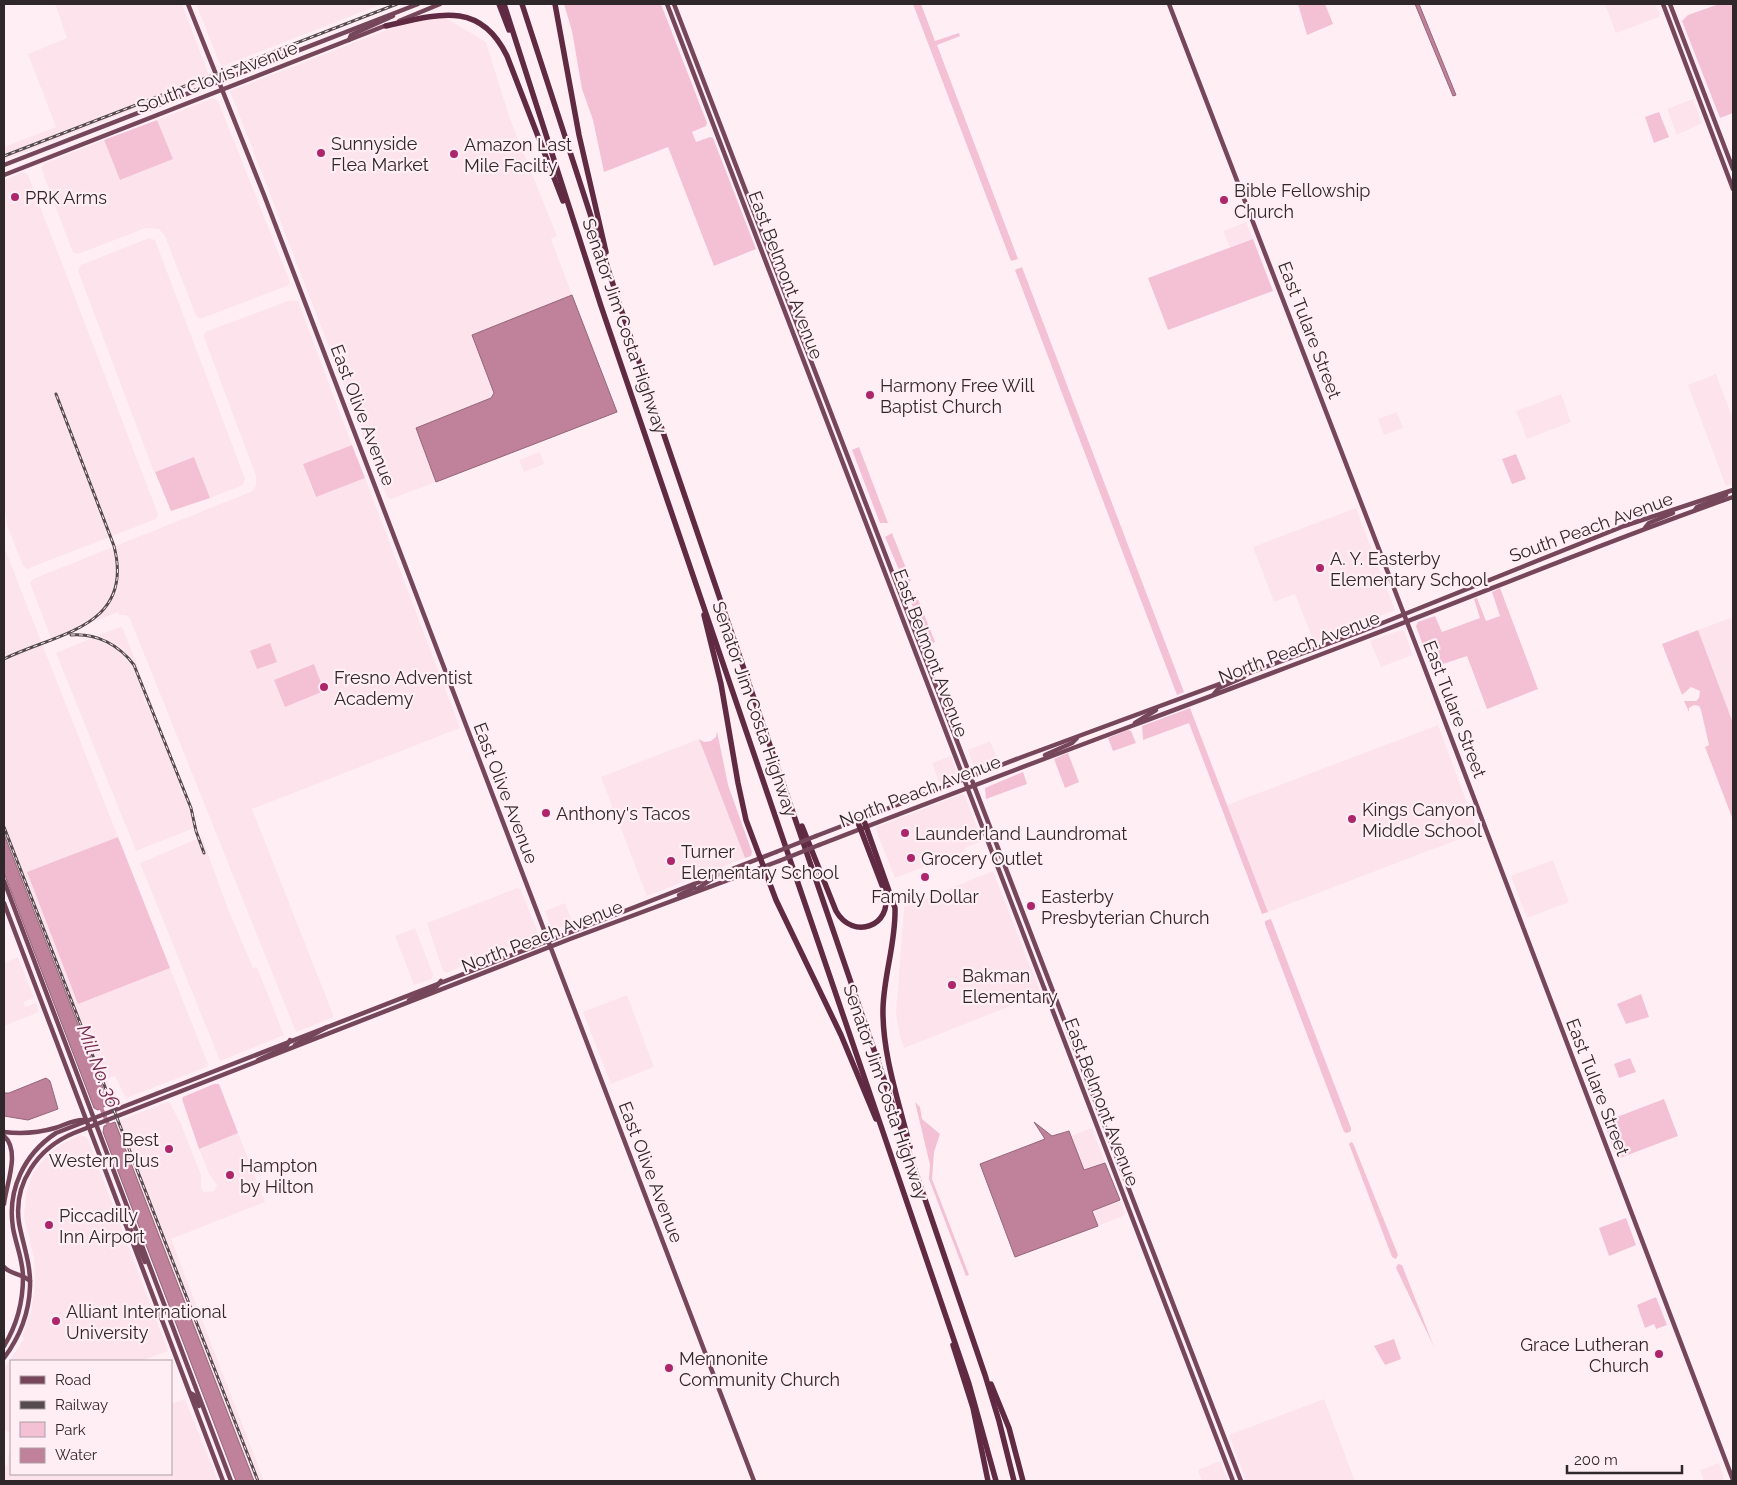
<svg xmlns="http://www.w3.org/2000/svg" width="1737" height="1485" font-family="Raleway,sans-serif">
  <rect width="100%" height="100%" fill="#ffeff5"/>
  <g fill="#fde3ec">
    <path d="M55,4H182L210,78L208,81L4,160V147L56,127L28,54L67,38Z"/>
    <path d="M196,4H382L221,67Z"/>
    <path d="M1605,4H1656L1660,14L1659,17L1616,33Z"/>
    <path d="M443,16L486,42L510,119L557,236L551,239L572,295L472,335L494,393L491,398L416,428L436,482L391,499L387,497L230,91L389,29Z"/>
    <path d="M213,98L218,101L290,282L287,286L200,319L196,316L165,236L159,229L146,228L78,254L73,253L41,168L44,164L104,140L120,180L172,159L157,120Z"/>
    <path d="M1693,99L1702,123L1677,135L1667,109Z"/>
    <path d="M23,172L28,175L158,514L156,519L27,569L23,566L7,525L4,503V180Z"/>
    <path d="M1246,222L1253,239L1230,247L1223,231Z"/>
    <path d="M149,238L155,240L245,479L243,485L210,498L194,457L154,472L78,271L81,265Z"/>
    <path d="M288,301H298L352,445L303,464L315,497L365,478L460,728L252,809L334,1017L296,1032L130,619L126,615H119L118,612L51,638L30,583L33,579L253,491L256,485V476L204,337L205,332Z"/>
    <path d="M1716,374L1733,419V484L1726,486L1688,385Z"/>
    <path d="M1561,394L1571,422L1527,439L1516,411Z"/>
    <path d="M1397,412L1403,428L1384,435L1378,419Z"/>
    <path d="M540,452L544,464L524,472L519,460Z"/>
    <path d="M1356,508L1395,610L1314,642L1295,594L1274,602L1253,547Z"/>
    <path d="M4,547L118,837L28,872L78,1003L170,968L208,1064L207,1067L126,1098L115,1076L107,1079L115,1102L109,1104L4,834Z"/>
    <path d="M1733,617V723L1698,630Z"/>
    <path d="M121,627H122L140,672L123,649L98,635Z"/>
    <path d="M1401,630L1404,631L1413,655L1381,667L1370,641Z"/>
    <path d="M92,638L116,648L133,667L145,696L143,698L154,719L176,772L182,795L184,794L187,800L194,828L136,851L56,653Z"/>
    <path d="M1438,725L1478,832L1268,912L1227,805Z"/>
    <path d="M699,739L745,858L647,896L601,777Z"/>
    <path d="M990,741L998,761L976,768L973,767L968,750Z"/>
    <path d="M951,756L957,773L939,782L932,763Z"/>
    <path d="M962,794L965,796L982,841L965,848L966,851L895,878L876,830L877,827Z"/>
    <path d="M202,837L226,904L253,968L257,967L284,1035L220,1061L140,863Z"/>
    <path d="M1553,860L1569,902L1527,918L1511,876Z"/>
    <path d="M993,871L1041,994L904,1048L900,1037L896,1014L904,907Z"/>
    <path d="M517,888L521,890L538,933L536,936L446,973L443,971L427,923Z"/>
    <path d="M565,903L573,923L552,930L545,911Z"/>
    <path d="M415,928L433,975L432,979L414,985L395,936Z"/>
    <path d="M18,957L34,998L24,1002L25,1007L36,1003L39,1012L4,1026V963Z"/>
    <path d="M627,995L654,1067L611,1084L583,1012Z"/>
    <path d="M167,1102L170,1103L181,1124L201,1175V1188L204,1192L214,1191L217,1185L209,1174L199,1149L238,1133L265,1202L171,1239L264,1481H254L115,1122Z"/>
    <path d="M1092,1128L1105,1163L1084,1170L1071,1136Z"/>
    <path d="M80,1135L87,1137L168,1351L141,1361H11V1434L4,1429V1369L24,1339L22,1337L31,1312L35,1286L34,1258L24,1217L26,1193L33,1173L47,1156L60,1145Z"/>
    <path d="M1120,1200L1125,1213L1123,1216L1098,1226L1092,1211Z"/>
    <path d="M185,1399L218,1481H4V1465L7,1466L10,1446L11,1474H171V1404Z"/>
    <path d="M1324,1399L1355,1481H1246L1229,1435Z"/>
    <path d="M1220,1461L1228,1481H1202L1198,1470Z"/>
    <path d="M1719,1463L1724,1479L1720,1481H1704L1700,1470Z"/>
  </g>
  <g fill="#f4c1d4">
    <path d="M564,4H661L707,123L706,126L692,132L696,142L710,137L713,138L756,249L714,266L668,147L604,172L593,120L582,89L572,31Z"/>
    <path d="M913,4H921L935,41L959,33L960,36L937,45L1018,259L1011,261Z"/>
    <path d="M1298,4H1325L1333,24L1307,35Z"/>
    <path d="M1719,4H1733V113L1720,118L1682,21L1688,15Z"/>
    <path d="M1659,112L1669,137L1654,143L1645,117Z"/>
    <path d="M157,120L173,159L120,180L104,140Z"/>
    <path d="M1253,239L1273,291L1168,330L1148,278Z"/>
    <path d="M1022,267L1184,692L1177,695L1015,270Z"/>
    <path d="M352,445L365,478L316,497L303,464Z"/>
    <path d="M859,447L888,523H880L852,450Z"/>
    <path d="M1516,454L1526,479L1512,484L1502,459Z"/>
    <path d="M194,457L210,498L171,511L155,472Z"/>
    <path d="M892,533L911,581L905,584L885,537Z"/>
    <path d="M1500,588L1538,689L1487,709L1467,656L1431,668L1416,626L1418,622L1435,616L1442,632L1480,618L1474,599L1477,598L1486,621L1500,616L1492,592Z"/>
    <path d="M917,597L935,642L927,645L911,602Z"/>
    <path d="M1698,630L1733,723V820L1705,747L1709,745L1701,710L1699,706L1694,705L1689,708V712L1684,701H1696L1699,698L1700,691L1691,687L1682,695L1662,644Z"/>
    <path d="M270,643L277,662L257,669L250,651Z"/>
    <path d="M314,664L324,691L285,707L274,680Z"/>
    <path d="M1190,708L1268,912L1262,914L1189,723L1143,740L1142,726Z"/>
    <path d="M1128,730L1131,731L1136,743L1113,751L1108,738Z"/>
    <path d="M717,731L728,785L752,852L751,856L745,858L699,739L704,742L711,741L716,737Z"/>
    <path d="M1068,753L1079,782L1065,788L1054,759Z"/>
    <path d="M1023,772L1027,784L986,799L985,788Z"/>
    <path d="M118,837L170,968L78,1004L27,872Z"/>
    <path d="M1271,919L1351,1128V1131L1347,1133L1344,1132L1265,924V921Z"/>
    <path d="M1641,994L1649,1017L1626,1024L1617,1004Z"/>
    <path d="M1630,1058L1636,1072L1619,1078L1614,1064Z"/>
    <path d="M214,1084H219L238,1133L199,1149L182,1099L183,1097Z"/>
    <path d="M1664,1099L1678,1136L1617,1159L1604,1122Z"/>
    <path d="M915,1102L920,1107L922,1119L940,1134L934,1152L932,1179L969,1275L966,1276L929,1179L930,1165Z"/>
    <path d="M1351,1142L1353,1143L1398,1255L1396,1259L1392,1257L1349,1144Z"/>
    <path d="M1626,1218L1636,1245L1609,1256L1599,1228Z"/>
    <path d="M1398,1264L1402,1265L1434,1347L1396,1268Z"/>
    <path d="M1656,1297L1667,1325L1656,1329L1654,1324L1645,1328L1637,1305Z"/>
    <path d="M1394,1339L1401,1359L1385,1365L1374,1346Z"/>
  </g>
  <g fill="#c0819a" stroke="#956678">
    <path d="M1415,4H1419L1456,95L1453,96Z"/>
    <path d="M572,295L617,412L436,482L416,428L491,398L494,393L472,335Z"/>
    <path d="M4,834L109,1104L98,1110L94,1108L4,873Z"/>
    <path d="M46,1078L50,1081L58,1109L28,1120L4,1116V1093H9Z"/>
    <path d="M115,1122L254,1481H236L103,1132L104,1126Z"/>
    <path d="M1034,1122L1052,1136L1069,1131L1084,1170L1105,1163L1120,1200L1092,1211L1098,1226L1015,1257L980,1164L1045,1139Z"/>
  </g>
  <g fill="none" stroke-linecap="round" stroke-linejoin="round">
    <path stroke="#c0819a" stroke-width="4" d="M100,1105L110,1129"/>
    <g stroke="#76465a" stroke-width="4.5">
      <path d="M188,4L264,195L754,1481"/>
      <path d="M667,4L1233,1481"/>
      <path d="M674,4L1241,1481"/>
      <path d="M1169,4L1417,648L1733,1480"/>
      <path d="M1663,4L1733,189"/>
      <path d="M1670,4L1733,169"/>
      <path d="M399,21L440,4"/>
      <path d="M349,40L351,35L393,16"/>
      <path d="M4,165L418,4"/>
      <path d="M4,175L387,25"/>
      <path d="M1695,510L1697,507L1726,495"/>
      <path d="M1645,528L1649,523L1673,513"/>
      <path d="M1214,694L1219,688L1244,677"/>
      <path d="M1135,723L1156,710"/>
      <path d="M1045,755L1072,743L1077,738"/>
      <path d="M816,836L1022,757L1360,632L1624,526L1733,490"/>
      <path d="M819,845C993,777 1168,713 1343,646C1473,597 1601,543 1733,497"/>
      <path d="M4,881L231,1481"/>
      <path d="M697,889L715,877"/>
      <path d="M679,895L694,888V884"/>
      <path d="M4,903L223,1481"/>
      <path d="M409,1000L436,987L441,981"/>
      <path d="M295,1045L327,1027"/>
      <path d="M258,1060L286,1047L290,1040"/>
      <path d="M4,1132C21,1134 38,1133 55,1128C65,1125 74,1119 85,1120"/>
      <path d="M4,1136C21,1151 6,1185 4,1204"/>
      <path d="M126,1225L131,1230L145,1262"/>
      <path d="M4,1267C11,1275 22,1273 30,1281"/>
      <path d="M4,1346C17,1325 23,1302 23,1277C23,1260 16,1245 13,1228C7,1190 24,1154 56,1133L776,852"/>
      <path d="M4,1358C19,1338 29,1313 30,1287C31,1264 23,1245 19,1223C13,1183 38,1148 74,1133L570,939L779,861"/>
      <path d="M190,1393L194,1395L199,1406"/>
    </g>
    <g stroke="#602a42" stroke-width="5.5">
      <path d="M499,4L509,30"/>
      <path d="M504,4L601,306L969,1384L996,1481"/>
      <path d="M522,4L622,312L985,1375L999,1421L1014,1481"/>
      <path d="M555,4L579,135L606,252"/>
      <path d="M386,26C438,14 480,0 507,56L563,201"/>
      <path d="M704,615L721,684L738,783L746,820L776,900L841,1035L876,1119"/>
      <path d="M863,818L895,908C896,942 884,974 883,1008C882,1054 899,1102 910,1147"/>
      <path d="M802,826L836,911C853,941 893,926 885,893L857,820"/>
      <path d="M953,1345L973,1408L988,1481"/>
      <path d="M991,1384L1009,1428L1023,1481"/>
    </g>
    <g stroke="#564b4f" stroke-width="3">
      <g id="rail">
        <path d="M4,156L397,4"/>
        <path d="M71,635C97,633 119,645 134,665L191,808L196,831L204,853"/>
        <path d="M4,659C56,633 135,628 114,546L56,394"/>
        <path d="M4,827L258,1481"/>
      </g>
    </g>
    <use href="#rail" stroke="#ffeff5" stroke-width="1" stroke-dasharray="4" stroke-linecap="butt"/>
    <g stroke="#76465a" stroke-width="4.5">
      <path d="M776,852L816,836"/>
      <path d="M779,861L819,845"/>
    </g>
  </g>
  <g fill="#ad266c" stroke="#ffeff5" stroke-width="2">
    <circle cx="321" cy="153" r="5"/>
    <circle cx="454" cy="154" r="5"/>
    <circle cx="15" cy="197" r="5"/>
    <circle cx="1224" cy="200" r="5"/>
    <circle cx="870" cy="395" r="5"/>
    <circle cx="1320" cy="568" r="5"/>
    <circle cx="324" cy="687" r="5"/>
    <circle cx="546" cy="813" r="5"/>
    <circle cx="1352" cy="819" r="5"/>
    <circle cx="905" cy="833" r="5"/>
    <circle cx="911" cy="858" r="5"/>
    <circle cx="671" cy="861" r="5"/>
    <circle cx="925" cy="877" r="5"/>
    <circle cx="1031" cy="906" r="5"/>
    <circle cx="952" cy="985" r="5"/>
    <circle cx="169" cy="1149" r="5"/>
    <circle cx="230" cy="1175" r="5"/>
    <circle cx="49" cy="1225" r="5"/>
    <circle cx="56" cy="1321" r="5"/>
    <circle cx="1659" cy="1354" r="5"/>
    <circle cx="669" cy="1368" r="5"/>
  </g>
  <g text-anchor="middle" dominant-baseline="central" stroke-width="4.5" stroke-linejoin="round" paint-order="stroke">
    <g font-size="18" fill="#30272a" stroke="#ffeff5">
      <text transform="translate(217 77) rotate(-21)">South Clovis Avenue</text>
      <text transform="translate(786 275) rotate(69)">East Belmont Avenue</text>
      <text transform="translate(625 326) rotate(71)">Senator Jim Costa Highway</text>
      <text transform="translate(1310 330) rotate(69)">East Tulare Street</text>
      <text transform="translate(363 415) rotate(69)">East Olive Avenue</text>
      <text transform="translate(1591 527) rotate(-20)">South Peach Avenue</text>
      <text transform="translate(1299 647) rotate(-21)">North Peach Avenue</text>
      <text transform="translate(931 653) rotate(69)">East Belmont Avenue</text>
      <text transform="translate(755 709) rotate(71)">Senator Jim Costa Highway</text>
      <text transform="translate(1455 709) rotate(69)">East Tulare Street</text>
      <text transform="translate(920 791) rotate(-21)">North Peach Avenue</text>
      <text transform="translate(506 793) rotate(69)">East Olive Avenue</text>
      <text transform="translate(542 936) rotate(-21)">North Peach Avenue</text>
      <text transform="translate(1598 1087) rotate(69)">East Tulare Street</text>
      <text transform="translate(886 1092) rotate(71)">Senator Jim Costa Highway</text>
      <text transform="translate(1102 1102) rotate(69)">East Belmont Avenue</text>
      <text transform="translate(651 1172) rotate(69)">East Olive Avenue</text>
    </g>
    <g font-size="18" fill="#30272a" stroke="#ffeff5" text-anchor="start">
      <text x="331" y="143">Sunnyside<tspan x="331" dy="21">Flea Market</tspan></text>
      <text x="464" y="144">Amazon Last<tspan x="464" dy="21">Mile Facilty</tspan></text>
      <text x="1234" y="190">Bible Fellowship<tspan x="1234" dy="21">Church</tspan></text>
      <text x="25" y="197">PRK Arms</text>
      <text x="880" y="385">Harmony Free Will<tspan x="880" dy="21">Baptist Church</tspan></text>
      <text x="1330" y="558">A. Y. Easterby<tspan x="1330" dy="21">Elementary School</tspan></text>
      <text x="334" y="677">Fresno Adventist<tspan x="334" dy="21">Academy</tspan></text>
      <text x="1362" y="809">Kings Canyon<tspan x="1362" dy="21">Middle School</tspan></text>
      <text x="556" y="813">Anthony's Tacos</text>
      <text x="915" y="833">Launderland Laundromat</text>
      <text x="681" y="851">Turner<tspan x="681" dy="21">Elementary School</tspan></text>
      <text x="921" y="858">Grocery Outlet</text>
      <text x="925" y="896" text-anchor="middle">Family Dollar</text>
      <text x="1041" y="896">Easterby<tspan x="1041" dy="21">Presbyterian Church</tspan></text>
      <text x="962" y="975">Bakman<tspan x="962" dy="21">Elementary</tspan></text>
      <text x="159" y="1139" text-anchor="end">Best<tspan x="159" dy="21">Western Plus</tspan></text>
      <text x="240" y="1165">Hampton<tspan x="240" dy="21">by Hilton</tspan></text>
      <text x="59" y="1215">Piccadilly<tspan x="59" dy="21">Inn Airport</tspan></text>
      <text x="66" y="1311">Alliant International<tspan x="66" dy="21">University</tspan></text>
      <text x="1649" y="1344" text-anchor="end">Grace Lutheran<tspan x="1649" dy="21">Church</tspan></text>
      <text x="679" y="1358">Mennonite<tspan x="679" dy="21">Community Church</tspan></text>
    </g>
    <g font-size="19" font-style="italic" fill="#74284c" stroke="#ffeff5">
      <text transform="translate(99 1066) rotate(69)">Mill No. 36</text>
    </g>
  </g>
  <rect width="1737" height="1485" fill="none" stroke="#30272a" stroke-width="10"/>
  <rect x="10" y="1360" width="162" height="115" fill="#ffeff5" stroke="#ac9fa4"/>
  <rect x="20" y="1376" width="25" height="8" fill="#76465a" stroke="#ac9fa4"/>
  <text x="55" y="1385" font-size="15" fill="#30272a">Road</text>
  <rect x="20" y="1401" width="25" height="8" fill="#564b4f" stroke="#ac9fa4"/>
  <text x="55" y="1410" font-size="15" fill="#30272a">Railway</text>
  <rect x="20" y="1422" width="25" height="15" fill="#f4c1d4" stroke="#ac9fa4"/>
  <text x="55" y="1435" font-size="15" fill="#30272a">Park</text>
  <rect x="20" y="1448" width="25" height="15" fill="#c0819a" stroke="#ac9fa4"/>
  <text x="55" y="1460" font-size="15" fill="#30272a">Water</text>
  <path d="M1567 1465v8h115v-8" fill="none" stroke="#30272a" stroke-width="2.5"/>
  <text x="1574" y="1465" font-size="15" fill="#30272a" stroke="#ffeff5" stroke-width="4" paint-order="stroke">200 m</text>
</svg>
